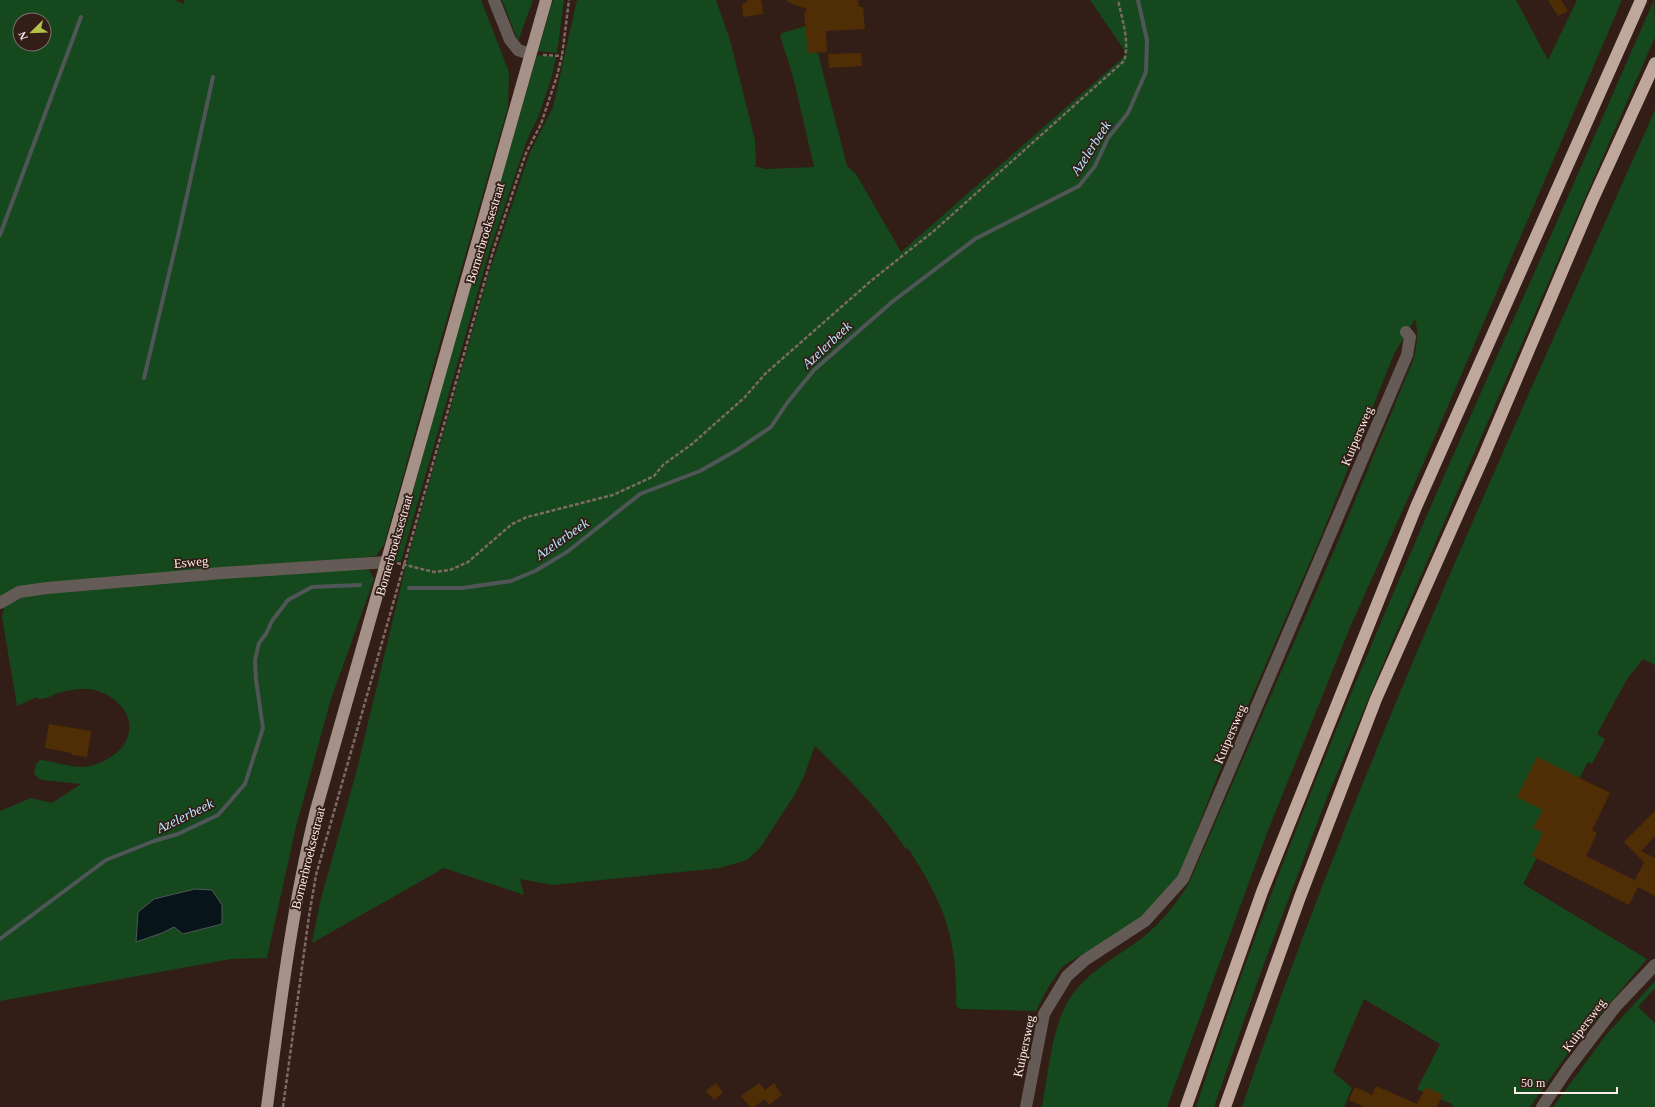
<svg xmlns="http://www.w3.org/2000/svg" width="1655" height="1107" font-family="'Times New Roman',serif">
  <rect width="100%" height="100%" fill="#321e17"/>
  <g fill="#15481c" fill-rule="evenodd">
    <path d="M0,0H175L184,4V0H481L509,72L508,107L440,343L384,545L376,556L0,596ZM20,20H44V44H20Z"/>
    <path d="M502,0H533L518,41Z"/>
    <path d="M553,0H564L557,53L538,51Z"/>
    <path d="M577,0H716L730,40L755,140L756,164L754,166L765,169L814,167L793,76L780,36L782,33L813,24L815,53H818L847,166L856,174L901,252L1127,54L1090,0H1516L1548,60L1577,0H1622L1418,476L1351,625L1267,833L1167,1107H1042C1047,1080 1052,1033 1064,1009C1080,975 1114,959 1142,938C1161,923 1175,905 1188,885L1336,546L1412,363C1417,347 1419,335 1415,319L1394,354L1320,539L1218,775L1179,876L1141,919L1063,966L1049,986L1036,1011L960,1009L956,1006C958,938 944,904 908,848L906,849C880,810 848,778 815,746L804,776L795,794L760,848L747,860L720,868L552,885L520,879L524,895L444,868L312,943L320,902L356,773L406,565L488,276L530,152L553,107Z"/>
    <path d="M1654,0L1655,37L1397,631L1326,800L1262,969L1214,1107H1196C1281,847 1390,597 1501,347C1553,232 1603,116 1654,0Z"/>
    <path d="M537,55L556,57L552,76L539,115L527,140L489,253L401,561H394L460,321Z"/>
    <path d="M1655,110V665L1643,659L1627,679L1597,734L1605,739L1592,764L1588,762L1523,884L1647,959L1571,1049L1530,1107H1453L1452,1104L1417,1089L1440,1044L1364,999L1333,1072L1352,1088L1344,1107H1242C1358,766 1509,439 1655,110Z"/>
    <path d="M333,569L369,570L374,579L330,702L295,831L267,958L231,959L0,1001V811L31,798L52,803L81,784L41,780L34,774L36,764L40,760C56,761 77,771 94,765C138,751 143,708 98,691C87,687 68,690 58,693C51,696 46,699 38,699L37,697L17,706L2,617L5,603L18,595Z"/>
    <path d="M1655,981V988L1638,1007L1655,1023V1107H1553L1606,1035Z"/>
  </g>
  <path fill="#07151b" stroke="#505658" d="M195,889L212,890L222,905V924L183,934L174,927L162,933L136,942L138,912L154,899Z"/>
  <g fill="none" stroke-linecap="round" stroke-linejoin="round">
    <g stroke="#505658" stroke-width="4">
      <path d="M0,235L81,17"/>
      <path d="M144,378L178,236L213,77"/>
      <path d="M409,588H462L511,581L535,571L567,552L640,494L700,471L737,450L771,427L787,403L814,370L892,302L975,239L1079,186L1095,166L1108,138L1128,113L1146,72L1147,40L1138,0"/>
      <path d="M0,939L106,860L154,841L178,834L218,815L245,784L263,728L256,680L255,660L259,643L266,634L272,621L288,600L312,587L360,585"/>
    </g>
  </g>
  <g fill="#502e05">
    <path d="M747,0H761L763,14L743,17L742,4L747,3Z"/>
    <path d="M787,0H858L859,7H863L865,29L826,31L827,52L808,53L804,14L807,9L787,2Z"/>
    <path d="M1548,0H1561L1568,11L1558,16Z"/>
    <path d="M861,53L862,66L829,68L828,54Z"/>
    <path d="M49,724L91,731L87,757L72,755V753L45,748Z"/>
    <path d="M1537,757L1610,793L1592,830L1597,833L1586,856L1635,880L1644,862L1624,842L1655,811V836L1641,851L1655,858V896L1638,887L1629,905L1532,856L1543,833L1533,828L1543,810L1517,797Z"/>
    <path d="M716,1083L723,1093L714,1100L706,1091Z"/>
    <path d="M759,1083L765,1090L774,1083L782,1095L769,1105L765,1099L754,1107H750L741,1096Z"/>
    <path d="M1376,1086L1417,1104L1426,1087L1443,1095L1437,1107H1364L1349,1100L1355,1087L1372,1095Z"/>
  </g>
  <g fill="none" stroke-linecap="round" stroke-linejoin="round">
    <g stroke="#7c6b64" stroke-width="2.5" stroke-dasharray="4 2" stroke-linecap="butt">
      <path d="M543,55L562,56"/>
      <path d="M397,563L434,572L450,570L468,562L512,524L527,517L613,495L654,476L663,465L692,444L744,398L766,373L872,280L935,230L1124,61C1130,42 1122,19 1118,0"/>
      <path d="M283,1107L309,916L316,875L494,248L526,153L541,124L557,76L562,56L569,0"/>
    </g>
    <g stroke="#655b56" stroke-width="12">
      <path d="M494,0L510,40L518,50L530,54"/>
      <path d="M0,603L19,592L47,588L222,573L387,562"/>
      <path d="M1026,1107L1044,1014L1067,976L1085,960L1145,921L1183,879L1407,355L1410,337L1406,332"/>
      <path d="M1542,1107L1567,1070L1616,1006L1655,965"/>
    </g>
    <path stroke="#a69188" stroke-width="12" d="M267,1107C280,1007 292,908 316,810L546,0"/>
    <g stroke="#c0a79c" stroke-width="12">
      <path d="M1186,1107L1262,892L1416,507L1641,0"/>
      <path d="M1225,1107L1300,897L1376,699L1483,458L1592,201L1655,63"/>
    </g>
  </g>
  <g text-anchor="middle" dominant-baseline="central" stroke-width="3.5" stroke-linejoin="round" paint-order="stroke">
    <g font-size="13" fill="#faece7" stroke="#321e17">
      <text transform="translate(485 233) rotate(-73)">Bornerbroeksestraat</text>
      <text transform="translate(1357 436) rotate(-67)">Kuipersweg</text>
      <text transform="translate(394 545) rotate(-74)">Bornerbroeksestraat</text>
      <text transform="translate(191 562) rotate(-5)">Esweg</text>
      <text transform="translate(1230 734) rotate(-67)">Kuipersweg</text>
      <text transform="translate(308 858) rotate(-76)">Bornerbroeksestraat</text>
      <text transform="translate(1584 1025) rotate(-53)">Kuipersweg</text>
      <text transform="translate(1024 1046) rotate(-78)">Kuipersweg</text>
    </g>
    <g font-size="14" font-style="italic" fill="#b7e8ff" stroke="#321e17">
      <text transform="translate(1091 148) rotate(-57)">Azelerbeek</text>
      <text transform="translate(827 345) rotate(-43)">Azelerbeek</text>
      <text transform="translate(562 539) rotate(-35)">Azelerbeek</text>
      <text transform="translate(185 816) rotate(-26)">Azelerbeek</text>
    </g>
  </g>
  <g transform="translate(32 32) rotate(247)"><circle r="19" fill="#321e17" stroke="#82706a"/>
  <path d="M0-3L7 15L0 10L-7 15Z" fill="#b4c24a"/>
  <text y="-6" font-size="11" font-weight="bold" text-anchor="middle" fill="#faece7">N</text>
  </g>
  <path d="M1515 1087v6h102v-6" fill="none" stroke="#faece7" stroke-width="2"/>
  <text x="1521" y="1087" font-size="12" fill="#faece7" stroke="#321e17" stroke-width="3" paint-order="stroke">50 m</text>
</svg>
